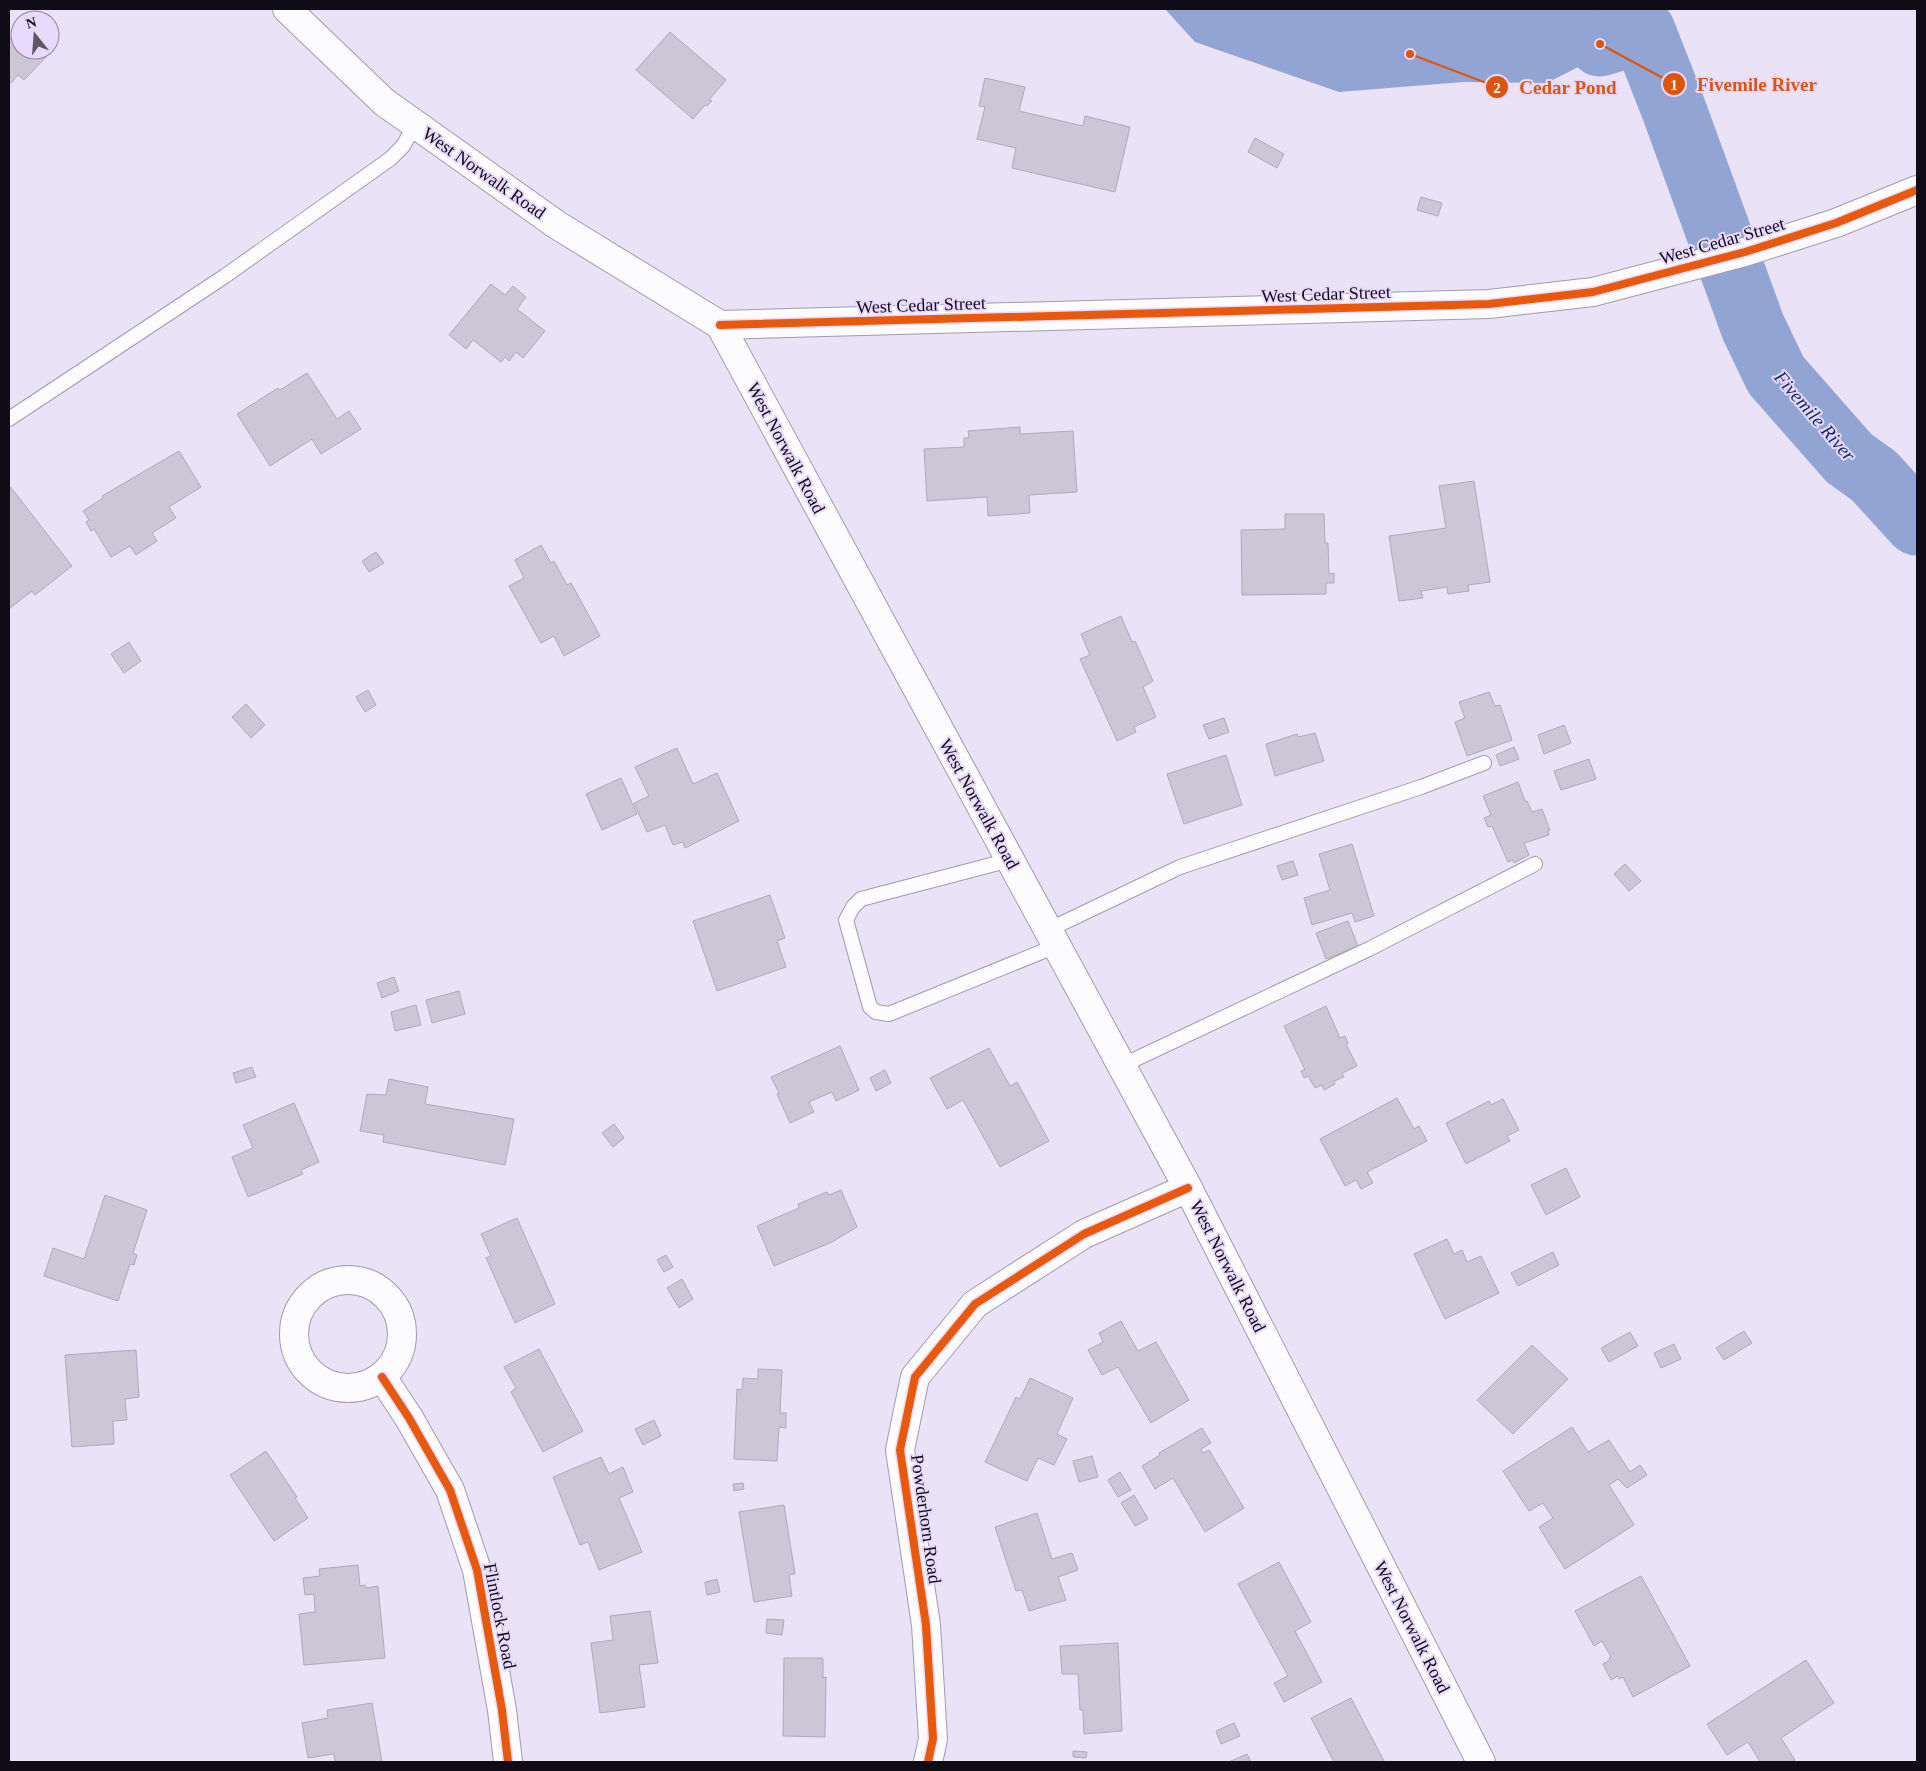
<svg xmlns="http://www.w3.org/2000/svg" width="1926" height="1771" font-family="Georgia,serif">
  <rect width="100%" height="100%" fill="#eae2f6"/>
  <path fill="#92a4d4" d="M1165,9H1616L1618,16L1600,44L1578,67L1547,83L1463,82L1339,92L1195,42Z"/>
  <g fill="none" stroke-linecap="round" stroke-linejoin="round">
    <path stroke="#92a4d4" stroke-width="65" d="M1600,44L1643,31L1674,110L1753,327L1776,375L1849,458L1874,476L1917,523"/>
  </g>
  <g fill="#cbc7d7" stroke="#aeaaba">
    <path d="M20,28V50H45L49,54L24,80L18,75L11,83L9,81V40Z"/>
    <path d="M670,32L726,80L709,100L712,101L707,106L705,105L693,119L636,70Z"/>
    <path d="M985,78L1025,87L1019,111L1083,126L1085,116L1130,127L1115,192L1012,168L1016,148L977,139L985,107L979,106Z"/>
    <path d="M1255,138L1284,154L1277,168L1248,152Z"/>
    <path d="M1421,197L1442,203L1438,216L1417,210Z"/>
    <path d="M491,284L505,295L513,286L526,297L517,309L545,331L523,358L516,352L509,361L505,357L501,362L473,340L466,349L449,335Z"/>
    <path d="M307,373L337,419L349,411L361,429L321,454L312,439L270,466L237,414L278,388L280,390Z"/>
    <path d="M1020,427V434L1073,431L1077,492L1029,495L1030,513L988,516L987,497L927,501L924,449L964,447V438H969L968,431Z"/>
    <path d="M179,451L201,487L169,507L176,518L152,533L157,541L136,555L130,546L111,557L94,529L91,531L86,522L89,520L83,511L103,498L102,496Z"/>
    <path d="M1474,481L1490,582L1468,585L1469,591L1448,594L1447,587L1421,591L1423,598L1399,601L1389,536L1446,528L1439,486Z"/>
    <path d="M9,485L72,566L35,595L32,591L9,609Z"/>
    <path d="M1285,514H1324L1325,543H1328L1329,574L1334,573V583H1326V594L1242,595L1241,530L1285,529Z"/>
    <path d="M541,545L551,563L554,561L567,585L571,583L600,636L564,656L554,636L541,643L509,586L524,578L515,560Z"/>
    <path d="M376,552L384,563L369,572L362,561Z"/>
    <path d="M1121,616L1132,642L1135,641L1153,681L1143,687L1156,717L1134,727L1136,732L1117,741L1080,659L1090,655L1081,634Z"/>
    <path d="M129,642L141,661L124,673L111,654Z"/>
    <path d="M368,690L376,705L365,712L356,697Z"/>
    <path d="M1489,692L1495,706L1500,705L1512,740L1467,756L1455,722L1465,718L1459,702Z"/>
    <path d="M246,704L265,725L251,738L232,717Z"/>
    <path d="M1224,718L1229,732L1209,739L1203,725Z"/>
    <path d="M1564,725L1571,743L1544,754L1538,735Z"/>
    <path d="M1315,733L1324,761L1275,776L1266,744L1297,734L1298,737Z"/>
    <path d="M1514,747L1519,759L1500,766L1496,755Z"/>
    <path d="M677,748L693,784L717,773L739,821L685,848L683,842L673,845L665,825L647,832L634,803L649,796L635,767Z"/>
    <path d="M1226,755L1242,805L1184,824L1167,774Z"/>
    <path d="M1589,759L1596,779L1561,790L1554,771Z"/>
    <path d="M621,778L637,814L602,830L586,794Z"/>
    <path d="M1518,782L1525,801H1527L1532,812L1542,809L1550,830H1548L1549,835L1524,843L1529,855L1514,863L1513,860L1508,862L1492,826L1488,827L1484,818L1491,815L1483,796Z"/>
    <path d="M1352,844L1374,916L1355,922L1352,913L1312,925L1304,898L1330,890L1319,854Z"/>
    <path d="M1293,861L1298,875L1282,880L1277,866Z"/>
    <path d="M1625,864L1641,881L1629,891L1614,874Z"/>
    <path d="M770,895L785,938L777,941L786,967L717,991L693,921Z"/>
    <path d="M1348,921L1358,946L1326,959L1316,933Z"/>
    <path d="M394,977L399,991L382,998L377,983Z"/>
    <path d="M459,991L465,1014L432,1023L426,1000Z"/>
    <path d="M416,1005L421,1025L395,1031L391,1012Z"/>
    <path d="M1326,1006L1340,1038L1345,1036L1348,1043L1346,1044L1357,1066L1342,1073L1344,1077L1334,1081L1335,1084L1324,1090L1322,1085L1315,1088L1308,1076L1304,1078L1301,1071L1305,1070L1284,1026Z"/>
    <path d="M840,1046L859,1090L836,1101L832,1092L809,1102L814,1112L790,1123L777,1094L779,1093L771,1077Z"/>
    <path d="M989,1048L1010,1086L1017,1082L1049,1141L1000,1167L963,1100L947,1109L930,1078Z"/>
    <path d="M252,1067L256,1077L236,1083L233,1073Z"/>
    <path d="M885,1070L891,1083L876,1091L870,1078Z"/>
    <path d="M389,1079L428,1087L425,1104L514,1119L505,1165L383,1142L384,1135L360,1131L367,1094L386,1095Z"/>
    <path d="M1397,1098L1414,1129L1419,1126L1427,1141L1367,1172L1373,1183L1361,1189L1356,1180L1345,1186L1320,1139Z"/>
    <path d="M1503,1099L1519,1130L1507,1136L1510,1141L1466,1164L1446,1123L1489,1101L1491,1105Z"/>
    <path d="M294,1103L319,1162L301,1170L303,1174L248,1197L232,1157L253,1148L243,1125Z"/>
    <path d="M614,1124L624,1138L613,1147L602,1133Z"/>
    <path d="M1566,1168L1580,1197L1546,1215L1531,1185Z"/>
    <path d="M841,1190L857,1227L832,1242L774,1266L757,1226L799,1208L798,1204L827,1192L829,1195Z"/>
    <path d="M105,1195L147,1210L133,1253L137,1255L134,1265L130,1264L118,1301L44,1276L53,1248L84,1259Z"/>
    <path d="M517,1218L555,1304L515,1323L486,1258L491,1256L481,1234Z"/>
    <path d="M1447,1239L1454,1254L1462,1250L1467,1262L1481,1256L1499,1293L1445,1319L1414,1254Z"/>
    <path d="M1553,1252L1559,1265L1518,1286L1511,1273Z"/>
    <path d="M666,1255L673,1267L664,1272L657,1260Z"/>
    <path d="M682,1279L693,1299L679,1308L667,1288Z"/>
    <path d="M1121,1321L1138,1351L1156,1342L1189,1400L1151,1423L1118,1367L1102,1375L1088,1350L1103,1342L1099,1333Z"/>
    <path d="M1744,1331L1752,1343L1724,1360L1716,1348Z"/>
    <path d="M1630,1332L1638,1346L1609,1362L1601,1348Z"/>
    <path d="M1674,1344L1681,1359L1661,1368L1654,1353Z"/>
    <path d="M1532,1345L1568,1379L1513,1434L1477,1400Z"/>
    <path d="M539,1349L583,1431L543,1452L511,1392L516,1388L504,1367Z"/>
    <path d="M136,1350L139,1397L125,1399L127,1420L113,1421L114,1444L72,1447L65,1355Z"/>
    <path d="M758,1369L782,1370L780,1413H786V1428L779,1427L777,1461L734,1459L737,1389L742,1390L743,1378L758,1379Z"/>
    <path d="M1030,1378L1073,1398L1057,1434L1067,1439L1054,1465L1038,1458L1027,1481L985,1462L1016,1397L1020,1399Z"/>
    <path d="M654,1420L661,1436L643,1445L635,1429Z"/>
    <path d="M1572,1427L1588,1452L1609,1440L1630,1472L1640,1465L1647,1475L1627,1488L1618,1479L1609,1485L1634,1525L1565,1569L1539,1527L1553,1518L1543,1503L1529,1511L1503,1471Z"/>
    <path d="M1202,1428L1211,1443L1201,1449L1203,1453L1209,1450L1244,1508L1205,1532L1173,1478L1155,1489L1142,1466L1160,1455L1159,1453Z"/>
    <path d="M266,1451L297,1497L295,1498L308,1518L274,1541L230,1475Z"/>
    <path d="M1092,1456L1098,1477L1079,1482L1073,1461Z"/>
    <path d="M601,1457L609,1474L623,1467L633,1492L619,1498L642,1552L599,1570L588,1542L580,1545L553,1477Z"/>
    <path d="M1120,1472L1131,1490L1118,1497L1108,1480Z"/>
    <path d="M743,1483L744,1489L734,1491L733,1484Z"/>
    <path d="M1134,1495L1148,1519L1135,1526L1121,1503Z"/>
    <path d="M784,1505L795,1574L789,1575L792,1596L754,1602L739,1512Z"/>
    <path d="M1037,1513L1052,1559L1072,1553L1078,1570L1058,1577L1066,1600L1029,1611L1022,1590L1016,1591L995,1527Z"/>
    <path d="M1279,1562L1311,1622L1295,1631L1322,1682L1284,1702L1274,1683L1288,1676L1238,1584Z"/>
    <path d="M358,1565L360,1586L365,1585L366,1588L378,1586L385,1658L304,1665L299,1614L315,1612L314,1594L305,1595L303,1578L320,1576L319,1569Z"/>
    <path d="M1641,1576L1690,1666L1633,1697L1623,1677L1619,1679L1618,1676L1611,1680L1603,1664L1610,1660L1609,1658L1611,1657L1602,1641L1594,1646L1575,1611Z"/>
    <path d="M717,1579L720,1592L707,1595L705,1582Z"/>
    <path d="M650,1611L658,1663L639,1665L645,1707L600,1713L591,1643L613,1640L610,1616Z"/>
    <path d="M767,1619L784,1620L782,1635L766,1633Z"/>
    <path d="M1118,1643L1122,1731L1084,1734L1083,1710H1080L1078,1674H1062L1060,1646Z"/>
    <path d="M784,1658H823V1678L826,1677L825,1737L783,1736Z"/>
    <path d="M1806,1660L1834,1703L1781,1738L1795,1760L1791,1762H1760L1748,1742L1727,1755L1707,1724Z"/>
    <path d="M1351,1698L1384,1761L1381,1762H1334L1311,1718Z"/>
    <path d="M372,1703L382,1762H335L334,1754L308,1758L302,1723L328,1718L327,1710Z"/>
    <path d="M1234,1723L1240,1736L1221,1744L1216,1731Z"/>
    <path d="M1073,1751L1087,1752L1086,1758L1073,1757Z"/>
    <path d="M1247,1754L1251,1762H1232L1231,1761Z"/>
  </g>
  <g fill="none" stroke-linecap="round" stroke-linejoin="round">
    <g stroke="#a19baa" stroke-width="16">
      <g id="lane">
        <path d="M9,419L225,276L390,159L403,146L415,125"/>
        <path d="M1010,860L861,899L853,907L846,920L870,1007L876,1012L889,1014L1056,946"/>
        <path d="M1048,930L1180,867L1421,787L1484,763"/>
        <path d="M1121,1066L1369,949L1535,864"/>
      </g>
    </g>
    <g stroke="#a19baa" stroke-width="30">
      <g id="street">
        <path d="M720,325L1489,304L1593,292L1745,252L1836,223L1917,190"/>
        <circle cx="348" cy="1334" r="54"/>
        <path d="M382,1377L409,1418L450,1490L477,1570L502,1710L508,1762"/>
        <path d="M928,1762L933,1739L926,1625L900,1450L915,1377L975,1304L1084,1234L1188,1188"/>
      </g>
    </g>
    <g stroke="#a19baa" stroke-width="30">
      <path id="secondary" d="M287,9L384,102L557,225L720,325L1188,1188L1481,1762"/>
    </g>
    <use href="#lane" stroke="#fcfbfe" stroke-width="14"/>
    <use href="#street" stroke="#fcfbfe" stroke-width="28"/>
    <use href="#secondary" stroke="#fcfbfe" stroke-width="28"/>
    <g stroke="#e8dafe" stroke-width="11">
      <g id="cycleway">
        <path d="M720,325L1489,304L1593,292L1745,252L1836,223L1917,190"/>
        <path d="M382,1377L409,1418L450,1490L477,1570L502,1710L508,1762"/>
        <path d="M928,1762L933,1739L926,1625L900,1450L915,1377L975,1304L1084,1234L1188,1188"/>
      </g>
    </g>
    <use href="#cycleway" stroke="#e8590c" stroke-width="8"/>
  </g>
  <g text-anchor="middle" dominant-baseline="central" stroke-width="4" stroke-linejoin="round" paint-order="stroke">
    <g font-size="18" fill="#100c17" stroke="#e8dafe">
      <text transform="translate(484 173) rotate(35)">West Norwalk Road</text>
      <text transform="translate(1722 241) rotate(-16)">West Cedar Street</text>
      <text transform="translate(1326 294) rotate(-2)">West Cedar Street</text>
      <text transform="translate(921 305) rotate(-2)">West Cedar Street</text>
      <text transform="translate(786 448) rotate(62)">West Norwalk Road</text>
      <text transform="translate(979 804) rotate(61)">West Norwalk Road</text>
      <text transform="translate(1228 1266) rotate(63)">West Norwalk Road</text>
      <text transform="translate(926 1519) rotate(82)">Powderhorn Road</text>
      <text transform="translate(500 1616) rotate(79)">Flintlock Road</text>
      <text transform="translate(1412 1627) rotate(63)">West Norwalk Road</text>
    </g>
    <g font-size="19" font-style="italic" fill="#0e276e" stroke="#e8dafe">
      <text transform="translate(1815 416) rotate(49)">Fivemile River</text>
    </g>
  </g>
  <path fill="none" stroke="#dd550d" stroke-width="2" d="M1600 44L1674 84M1410 54L1497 87"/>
  <g fill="#dd550d" stroke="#e8dafe" stroke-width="2">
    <circle cx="1600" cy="44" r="5"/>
    <circle cx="1410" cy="54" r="5"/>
    <circle cx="1674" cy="84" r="12"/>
    <circle cx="1497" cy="87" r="12"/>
  </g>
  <g font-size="15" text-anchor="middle" font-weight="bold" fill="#fff">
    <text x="1674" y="90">1</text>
    <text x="1497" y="93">2</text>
  </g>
  <g font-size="19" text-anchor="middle" font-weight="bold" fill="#dd550d" stroke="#e8dafe" stroke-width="4" stroke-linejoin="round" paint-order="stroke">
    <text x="1757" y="91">Fivemile River</text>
    <text x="1568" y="94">Cedar Pond</text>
  </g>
  <rect width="1926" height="1771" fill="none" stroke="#100c17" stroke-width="20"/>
  <g transform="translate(35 35) rotate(343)"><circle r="24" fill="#e8dafe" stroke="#9288a2"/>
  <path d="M0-4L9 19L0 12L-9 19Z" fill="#5c5765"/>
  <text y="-8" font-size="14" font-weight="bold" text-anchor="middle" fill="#100c17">N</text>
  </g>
</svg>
